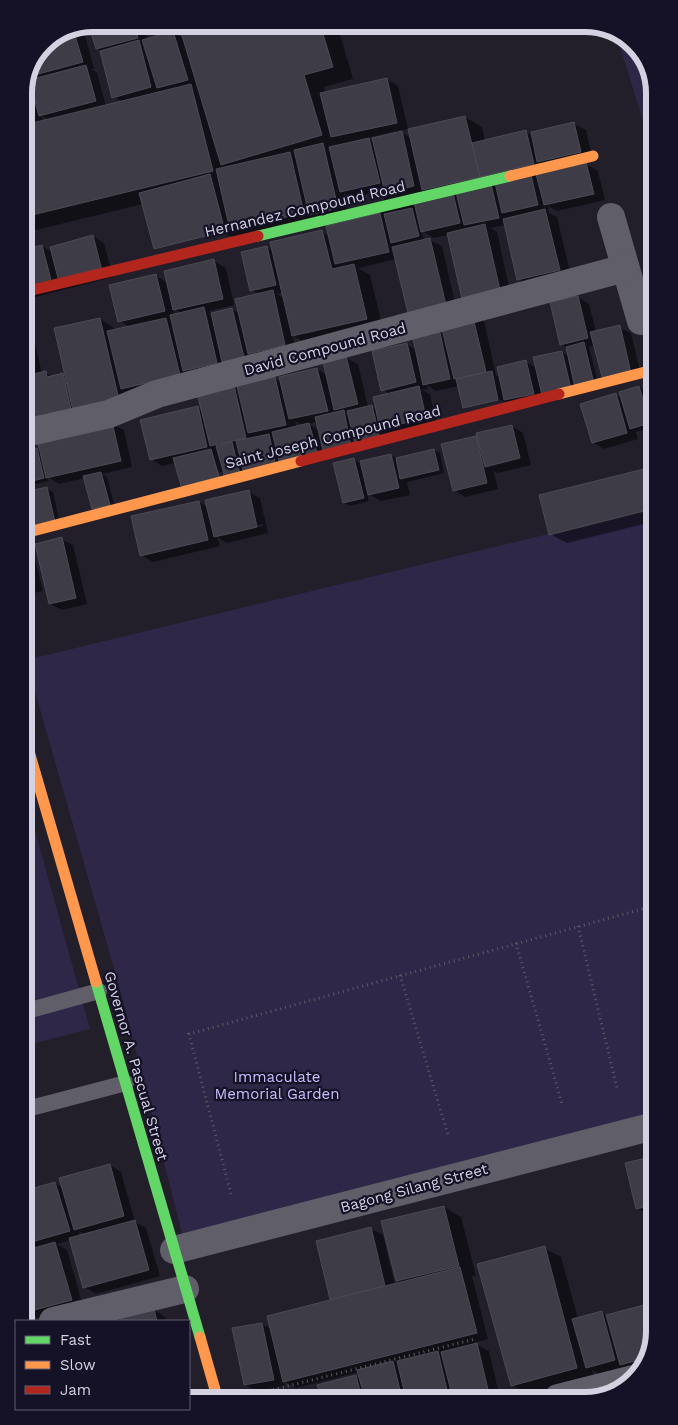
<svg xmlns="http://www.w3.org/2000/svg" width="678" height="1425" font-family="'Work Sans',sans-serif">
  <rect width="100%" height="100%" fill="#221f2b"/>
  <g fill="#2e2748">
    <path d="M616,34L627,38L650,71L651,146Z"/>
    <path d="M652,509L653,1122L184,1241L121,993L26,660Z"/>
    <path d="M26,798L90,1029L27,1045Z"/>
  </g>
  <g fill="#0007" fill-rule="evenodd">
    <path d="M94,24H143L148,40L173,32L184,39L182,30L201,24H337L353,79L324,87L326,93L387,79L398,86L408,129L398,131L411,138L465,117L482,127L485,141L526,132L533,136L574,124L586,130L592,158L586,164L598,171L605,200L557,211L548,206L549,213L557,217L571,276L530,286L518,279L506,225L490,228L497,232L511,296L475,305L448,235L434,238L422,231L424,241L430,240L442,246L457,311L420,319L396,259L358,268L370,275L383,329L310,345L293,336L296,351L25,438V329L33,334L42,374L46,373L53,377L62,374L66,377L55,329L100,319L117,330L130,327L119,321L156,276L168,283L214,261L226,268L234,305L209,311L214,314L232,309L240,314L259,294L251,290L267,247L273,251L322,232L329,236L380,214L386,190L352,198L344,193L349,214L241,240L143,204L24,233V90L30,75L32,80L38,79L31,75L44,44L83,28L77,31L85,35L94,69H91L97,73L106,106L123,102L114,97L101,51L97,49L90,25ZM42,116L48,120L43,121ZM396,131L397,134L375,142L367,138ZM283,292L284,298L277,294ZM174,309L181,313L175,315Z"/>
    <path d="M93,236L104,243L113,277L24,300L42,246L53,253Z"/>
    <path d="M578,297L589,304L596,332L619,327L631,333L642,379L595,345L589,347L598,382L517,406L459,386L436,391L427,385L428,389L422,390L430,394L437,425L245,477L176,463L162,466L151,459L197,408L203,411L233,386L239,389L275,379L282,382L317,369L327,375L346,358L358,364L368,407L371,406L377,410L390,394L383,390L407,345L417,350L438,329L444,333L472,314L484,321L496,375L500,378L526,362L537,368L534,358L562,352L569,356L567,348L561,344ZM295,421L303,426L297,427ZM317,422L319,430L308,424Z"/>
    <path d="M651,383V427L636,432L638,439L604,449L593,442L616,395L622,398L639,387L647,391Z"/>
    <path d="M112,424L124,430L132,467L102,474L107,477L115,508L85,478L59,484L48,477L49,481L31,485L33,492L47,489L53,492L60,525L25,495V452L37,450L42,453Z"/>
    <path d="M512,426L523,433L531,465L497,473L493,470L498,489L465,497L454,490L476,437L479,439Z"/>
    <path d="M434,450L440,453L444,473L407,482L410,495L381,501L367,493L369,501L350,506L344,503L354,460L362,464L391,455L397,459Z"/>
    <path d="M652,468V522L567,543L550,534Z"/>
    <path d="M249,492L260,498L268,533L227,543L217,537L220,546L153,562L141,555L199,502L209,508ZM263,524V526L223,536V533Z"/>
    <path d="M61,539L73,545L87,604L62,610L50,604Z"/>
    <path d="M25,552L35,558L43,591L25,595V564L32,591L34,590L25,558Z"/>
    <path d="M654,1157V1214L649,1215L637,1208Z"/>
    <path d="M110,1165L121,1172L135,1222L146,1228L160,1276L96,1294L84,1287L71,1240L57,1244L67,1250L83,1306L38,1318L33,1315L34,1319L27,1321V1168L33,1189L55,1183L63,1188ZM79,1231L85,1235L80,1236Z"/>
    <path d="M444,1207L461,1217L476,1276H472L488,1339L474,1343L489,1351L500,1398L322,1399L318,1386L356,1376L361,1379L359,1372L296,1388L284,1381L285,1386L257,1391L245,1385L262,1324L271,1329L332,1301L317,1242L371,1229L383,1235L395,1285L402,1283L397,1281Z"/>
    <path d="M544,1248L561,1257L578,1318L601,1312L608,1316L644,1306L654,1312V1335L642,1369L632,1371L598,1374L592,1370L594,1377L529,1394L512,1385Z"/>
    <path d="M154,1310L165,1317L166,1321H123L122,1318Z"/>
    <path d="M300,1390L315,1399L261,1400Z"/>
  </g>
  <g fill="#3e3c46" stroke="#4c4a54">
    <path d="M94,24H134L138,38L96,49L89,26Z"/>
    <path d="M197,24H320L333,67L304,75L322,135L221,165L180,29Z"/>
    <path d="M173,31L188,80L157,88L142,40Z"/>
    <path d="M74,32L83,62L31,76L44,44Z"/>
    <path d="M139,40L151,87L112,98L100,51Z"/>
    <path d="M86,65L96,101L39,116L29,80Z"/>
    <path d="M387,78L397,123L331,137L320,93Z"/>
    <path d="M191,84L213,171L24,217V125Z"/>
    <path d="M25,88L33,117L24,119V90Z"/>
    <path d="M465,116L480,177L422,190L408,129Z"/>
    <path d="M574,122L581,152L537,162L531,132Z"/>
    <path d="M526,130L534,164L480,177L472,143Z"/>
    <path d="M402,131L414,186L385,193L372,138Z"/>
    <path d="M369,138L380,183L340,192L329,147Z"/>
    <path d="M323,143L338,208L309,215L294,150Z"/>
    <path d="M290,152L304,213L230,230L216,169Z"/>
    <path d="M586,162L594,194L544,205L536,174Z"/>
    <path d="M210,174L225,231L154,249L139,193Z"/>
    <path d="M531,175L538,205L502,213L495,183Z"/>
    <path d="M491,184L499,218L464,225L456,192Z"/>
    <path d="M453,193L460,223L421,232L414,202Z"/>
    <path d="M412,208L419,236L391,243L384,214Z"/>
    <path d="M545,209L560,270L517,280L503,219Z"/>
    <path d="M380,213L389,252L335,264L326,226Z"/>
    <path d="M485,224L500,290L462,299L447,233Z"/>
    <path d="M322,230L332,269L354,264L367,319L292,336L270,242Z"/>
    <path d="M93,235L102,271L59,282L50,247Z"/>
    <path d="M430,238L446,305L408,313L392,247Z"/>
    <path d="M42,245L52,284L24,291V250Z"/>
    <path d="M267,246L276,285L250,291L241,252Z"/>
    <path d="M214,259L223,299L173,310L164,271Z"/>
    <path d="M156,274L165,311L118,322L109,285Z"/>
    <path d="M273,290L285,345L248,354L235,299Z"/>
    <path d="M578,296L588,338L560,345L550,302Z"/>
    <path d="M204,307L217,363L183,371L170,315Z"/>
    <path d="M232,308L244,357L222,362L211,313Z"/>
    <path d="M472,313L486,372L454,379L440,321Z"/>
    <path d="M100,318L120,404L74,415L54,328Z"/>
    <path d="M166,318L180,375L121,389L107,331Z"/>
    <path d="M620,325L631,373L603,380L590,332Z"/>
    <path d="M439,328L450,379L423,385L412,334Z"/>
    <path d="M584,342L594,384L575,388L566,347Z"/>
    <path d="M407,343L416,382L381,391L372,351Z"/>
    <path d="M562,351L571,389L542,395L533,357Z"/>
    <path d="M346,356L358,404L334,410L323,362Z"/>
    <path d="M526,360L534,394L504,400L497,367Z"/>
    <path d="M317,368L328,411L289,419L279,377Z"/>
    <path d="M46,371L47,377L63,373L72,414L25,425V376Z"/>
    <path d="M492,371L498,400L463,408L456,379Z"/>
    <path d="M275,377L286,425L248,433L237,386Z"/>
    <path d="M651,381V412L643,384Z"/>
    <path d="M234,385L246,438L210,446L197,393Z"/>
    <path d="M419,386L426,418L380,429L373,397Z"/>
    <path d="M639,386L650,423L630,429L619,392Z"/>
    <path d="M616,393L627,433L592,443L580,404Z"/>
    <path d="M372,405L380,439L355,444L347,411Z"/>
    <path d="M198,406L207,447L150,460L140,420Z"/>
    <path d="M344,410L351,447L324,455L315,417Z"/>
    <path d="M112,422L121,461L46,478L37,439Z"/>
    <path d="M309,423L317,452L279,461L272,432Z"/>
    <path d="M512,425L520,458L485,467L476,433Z"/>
    <path d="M269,434L276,466L244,474L236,441Z"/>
    <path d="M476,436L487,483L453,491L441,444Z"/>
    <path d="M232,442L240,474L225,478L216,446Z"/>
    <path d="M37,448L44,478L25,483V451Z"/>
    <path d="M211,449L220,480L182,489L173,458Z"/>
    <path d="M434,449L439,470L400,479L396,458Z"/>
    <path d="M391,454L399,488L368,495L360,461Z"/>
    <path d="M354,458L364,498L343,503L333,463Z"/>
    <path d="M652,467V509L549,535L539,495Z"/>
    <path d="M101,472L110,505L92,509L83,476Z"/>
    <path d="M47,487L55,522L32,528L25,492Z"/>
    <path d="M249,490L257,527L214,537L205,500Z"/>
    <path d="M199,501L208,540L140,556L131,516Z"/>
    <path d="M62,537L76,598L49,604L35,544Z"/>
    <path d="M25,558L32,585L25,586Z"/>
    <path d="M654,1156V1205L636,1209L625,1163Z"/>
    <path d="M110,1164L124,1216L74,1230L59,1178Z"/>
    <path d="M55,1182L70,1231L35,1241L27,1213V1190Z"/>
    <path d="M444,1206L459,1266L396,1281L381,1221Z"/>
    <path d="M135,1220L149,1270L83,1288L69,1238Z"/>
    <path d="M27,1223L33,1242L27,1244Z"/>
    <path d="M371,1227L385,1286L330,1299L316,1241Z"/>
    <path d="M55,1242L72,1300L27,1312V1250Z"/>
    <path d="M545,1246L577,1368L511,1386L477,1264Z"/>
    <path d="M460,1267L477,1333L283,1382L267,1316Z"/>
    <path d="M644,1305L653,1338L646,1358L620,1365L606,1315Z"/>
    <path d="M154,1309L157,1321H121L120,1317Z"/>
    <path d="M602,1311L615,1360L586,1368L572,1319Z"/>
    <path d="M262,1323L274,1380L244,1385L232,1328Z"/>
    <path d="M477,1343L490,1398L453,1399L441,1352Z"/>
    <path d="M438,1351L449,1399H406L397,1361Z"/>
    <path d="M393,1361L402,1399H365L357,1370Z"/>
    <path d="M356,1375L362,1399H321L317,1385Z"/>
    <path d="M300,1389L302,1400H256Z"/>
  </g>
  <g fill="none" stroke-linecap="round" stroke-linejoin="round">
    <g stroke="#5e5c65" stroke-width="3" stroke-dasharray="1 4" stroke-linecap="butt">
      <path d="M578,926L617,1088"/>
      <path d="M516,943L562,1104"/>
      <path d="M400,975L448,1135"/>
      <path d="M231,1194L189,1034L653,906"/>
      <path d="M244,1397L475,1339"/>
    </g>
    <g stroke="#605e68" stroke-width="16">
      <path d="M27,1011L99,991"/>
      <path d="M27,1109L126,1083"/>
    </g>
    <g stroke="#605e68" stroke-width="28">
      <path d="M611,217L641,321"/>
      <path d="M25,433L109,414L157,394L625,268"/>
      <path d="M174,1250L654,1126"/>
      <path d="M53,1321L185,1289"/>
      <path d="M558,1398L633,1379"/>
    </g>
    <g stroke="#63d668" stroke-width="11">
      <path d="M258,236L510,176"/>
      <path d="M96,982L200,1337"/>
    </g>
    <g stroke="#ff974d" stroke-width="11">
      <path d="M510,176L593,156"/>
      <path d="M559,394L649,371"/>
      <path d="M25,533L301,461"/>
      <path d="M26,741L96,982"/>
      <path d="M200,1337L218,1400"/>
    </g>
    <g stroke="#b3261e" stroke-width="11">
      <path d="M24,292L258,236"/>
      <path d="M301,461L559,394"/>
    </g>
  </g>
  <g text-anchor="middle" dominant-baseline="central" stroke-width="4.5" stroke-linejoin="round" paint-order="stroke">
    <g font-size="15" fill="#d4d2e1" stroke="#151126">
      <text transform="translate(305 209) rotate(-13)">Hernandez Compound Road</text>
      <text transform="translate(325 349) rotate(-15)">David Compound Road</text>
      <text transform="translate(333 437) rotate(-14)">Saint Joseph Compound Road</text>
      <text transform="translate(136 1066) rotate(74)">Governor A. Pascual Street</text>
      <text transform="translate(414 1188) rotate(-15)">Bagong Silang Street</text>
    </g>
    <g font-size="15" fill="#c8befd" stroke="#151126">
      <text x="277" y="1077">Immaculate<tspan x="277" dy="17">Memorial Garden</tspan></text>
    </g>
  </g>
  <path d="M0 0H678V1425H0ZM93 32H585A61 61 0 0 1 646 93V1331A61 61 0 0 1 585 1392H93A61 61 0 0 1 32 1331V93A61 61 0 0 1 93 32Z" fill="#151126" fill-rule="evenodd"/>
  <path fill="none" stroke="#d4d2e1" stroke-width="6" d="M93 32H585A61 61 0 0 1 646 93V1331A61 61 0 0 1 585 1392H93A61 61 0 0 1 32 1331V93A61 61 0 0 1 93 32Z"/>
  <rect x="15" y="1320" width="175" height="90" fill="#151126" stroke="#615e71"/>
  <rect x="25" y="1336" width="25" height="8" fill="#63d668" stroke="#615e71"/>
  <text x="60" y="1345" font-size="15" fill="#d4d2e1">Fast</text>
  <rect x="25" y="1361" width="25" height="8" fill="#ff974d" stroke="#615e71"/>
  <text x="60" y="1370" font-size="15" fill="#d4d2e1">Slow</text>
  <rect x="25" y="1386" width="25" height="8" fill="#b3261e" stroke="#615e71"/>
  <text x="60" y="1395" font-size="15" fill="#d4d2e1">Jam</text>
</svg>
